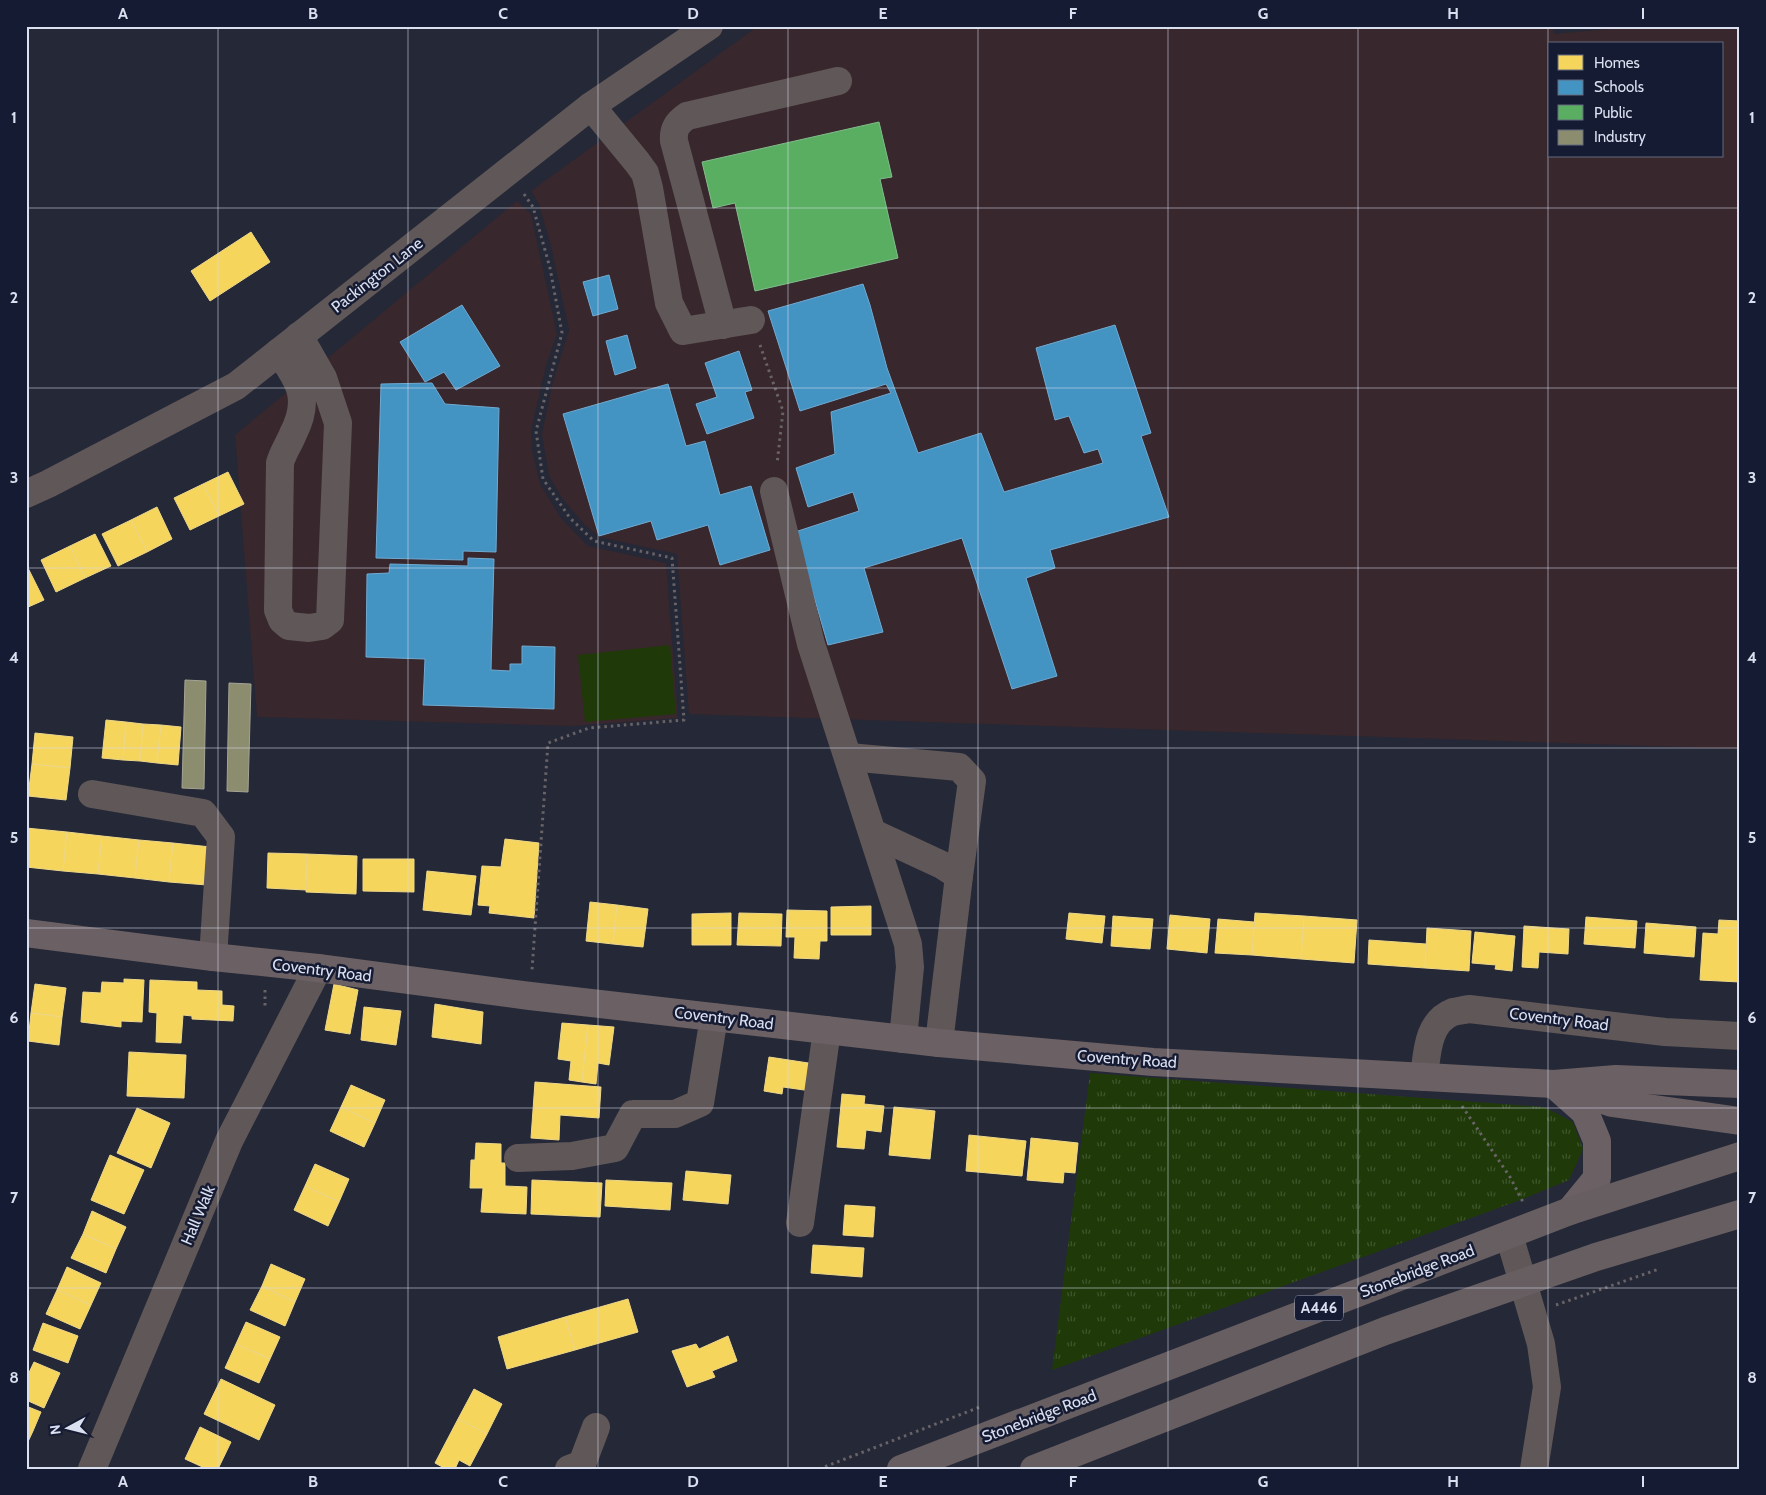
<svg xmlns="http://www.w3.org/2000/svg" width="1766" height="1495" font-family="Cabin,sans-serif">
  <defs>
    <pattern id="grass-tufts" width="24" height="20" patternUnits="userSpaceOnUse" patternTransform="scale(1.25)"><rect width="24" height="20" fill="#1f3a08"/><path d="M3 7l-1-3M5 7V3M7 7l1-3M15 17l-1-3M17 17v-4M19 17l1-3" fill="none" stroke="#3f562c"/></pattern>
  </defs>
  <rect width="100%" height="100%" fill="#252836"/>
  <g fill="#38272c" fill-rule="evenodd">
    <path d="M758,26H1552L1554,34L1641,26H1740V749L689,714L677,554L599,537L584,524L562,498L549,476L542,434L552,385L569,330L551,246L539,204L531,191ZM1550,44H1722V156H1550Z"/>
    <path d="M517,201L531,214L557,334L546,365L531,431L532,450L540,484L561,518L588,546L666,563L678,718L572,726L257,717L235,435Z"/>
  </g>
  <path fill="url(#grass-tufts)" d="M1090,1073L1544,1107L1573,1122L1583,1149L1569,1180L1523,1199L1052,1370Z"/>
  <path fill="#1f3a08" d="M670,645L676,714L585,722L578,655Z"/>
  <g fill="#f6d55c" stroke="#eed889">
    <path d="M251,232L270,262L210,301L191,271Z"/>
    <path d="M228,472L244,504L219,516L203,484Z"/>
    <path d="M203,484L219,516L190,530L174,498Z"/>
    <path d="M157,507L172,539L147,552L131,520Z"/>
    <path d="M131,520L147,552L118,566L102,534Z"/>
    <path d="M95,534L111,566L85,578L70,546Z"/>
    <path d="M70,546L85,578L56,592L41,560Z"/>
    <path d="M28,568L44,600L26,608V569Z"/>
    <path d="M106,720L126,722L123,760L102,758Z"/>
    <path d="M126,722L143,724L140,761L123,760Z"/>
    <path d="M143,724L161,725L157,763L140,761Z"/>
    <path d="M161,725L181,727L178,765L157,763Z"/>
    <path d="M35,733L73,737L70,768L32,764Z"/>
    <path d="M32,764L70,768L66,800L28,796Z"/>
    <path d="M26,828L67,832L63,871L26,867Z"/>
    <path d="M67,832L102,836L98,874L63,871Z"/>
    <path d="M102,836L139,840L135,878L98,874Z"/>
    <path d="M505,839L539,843L534,918L489,913L490,906L478,905L482,866L501,867Z"/>
    <path d="M139,840L173,843L169,882L135,878Z"/>
    <path d="M173,843L211,847L207,885L169,882Z"/>
    <path d="M268,853L307,854L306,890L267,888Z"/>
    <path d="M307,854L357,856L356,894L306,892Z"/>
    <path d="M363,859H414V892L363,891Z"/>
    <path d="M427,871L476,876L471,915L423,910Z"/>
    <path d="M590,902L617,905L613,944L586,941Z"/>
    <path d="M617,905L648,909L643,947L613,944Z"/>
    <path d="M871,906V935H831V907Z"/>
    <path d="M787,910L827,911V941H820L819,959L794,958L795,937H786Z"/>
    <path d="M731,913V945H692V914Z"/>
    <path d="M739,913L782,914L781,946L737,945Z"/>
    <path d="M1069,913L1105,916L1102,943L1066,939Z"/>
    <path d="M1255,913L1304,916L1301,959L1252,955Z"/>
    <path d="M1170,915L1210,919L1207,953L1167,949Z"/>
    <path d="M1113,916L1153,919L1150,949L1111,946Z"/>
    <path d="M1304,916L1357,920L1354,963L1301,959Z"/>
    <path d="M1586,917L1637,921L1635,948L1584,944Z"/>
    <path d="M1218,919L1254,922L1252,955L1215,953Z"/>
    <path d="M1719,920L1740,921V982L1700,980L1703,933L1718,934Z"/>
    <path d="M1646,923L1696,927L1694,957L1644,953Z"/>
    <path d="M1524,926L1569,929L1568,954L1539,952L1538,968L1522,967Z"/>
    <path d="M1427,928L1471,931L1469,971L1425,968Z"/>
    <path d="M1475,932L1515,936L1512,971L1495,969L1496,965L1472,963Z"/>
    <path d="M1369,940L1426,944L1425,968L1368,964Z"/>
    <path d="M124,979L144,980L142,1022L121,1021V1027L81,1022L83,992L101,993L102,982L124,983Z"/>
    <path d="M150,980L197,982V990L222,991V1005L234,1006L233,1021L192,1019V1016L183,1015L181,1043L156,1042L157,1013L149,1012Z"/>
    <path d="M35,984L66,988L62,1017L31,1013Z"/>
    <path d="M334,984L358,990L350,1034L325,1030Z"/>
    <path d="M435,1004L483,1012L481,1044L432,1037Z"/>
    <path d="M364,1007L401,1011L396,1045L361,1040Z"/>
    <path d="M31,1013L62,1017L59,1045L28,1041Z"/>
    <path d="M562,1023L588,1025L582,1082L569,1080L571,1061L558,1059Z"/>
    <path d="M588,1025L614,1027L609,1065L598,1063L596,1084L582,1082Z"/>
    <path d="M129,1052L186,1055L184,1098L127,1096Z"/>
    <path d="M769,1057L815,1064L811,1091L783,1087L782,1094L764,1091Z"/>
    <path d="M535,1082L601,1087L599,1118L560,1115L559,1140L531,1138Z"/>
    <path d="M351,1085L385,1100L375,1123L341,1107Z"/>
    <path d="M842,1094L865,1096L864,1104L884,1106L881,1132L866,1130L864,1149L837,1147Z"/>
    <path d="M341,1107L375,1123L364,1147L330,1131Z"/>
    <path d="M894,1107L935,1111L930,1159L889,1155Z"/>
    <path d="M137,1108L170,1123L151,1168L117,1153Z"/>
    <path d="M969,1135L1026,1141L1022,1176L966,1171Z"/>
    <path d="M1031,1138L1078,1143L1075,1173L1064,1172L1063,1183L1027,1180Z"/>
    <path d="M476,1143L501,1144V1163H505V1186L527,1187L526,1214L481,1212L483,1188H470L471,1160H475Z"/>
    <path d="M110,1155L144,1170L124,1214L91,1200Z"/>
    <path d="M315,1164L349,1179L339,1202L305,1186Z"/>
    <path d="M686,1171L731,1175L728,1204L683,1200Z"/>
    <path d="M532,1180L602,1183L600,1217L531,1214Z"/>
    <path d="M606,1180L672,1183L670,1210L605,1206Z"/>
    <path d="M305,1186L339,1202L328,1226L294,1210Z"/>
    <path d="M845,1205L875,1207L873,1237L843,1235Z"/>
    <path d="M92,1211L126,1227L116,1249L83,1234Z"/>
    <path d="M83,1234L116,1249L106,1273L71,1258Z"/>
    <path d="M813,1245L864,1248L862,1277L811,1273Z"/>
    <path d="M271,1264L305,1279L295,1302L262,1286Z"/>
    <path d="M67,1267L101,1283L91,1305L57,1290Z"/>
    <path d="M262,1286L295,1302L285,1326L250,1310Z"/>
    <path d="M57,1290L91,1305L80,1329L46,1314Z"/>
    <path d="M628,1299L638,1332L575,1350L565,1317Z"/>
    <path d="M565,1317L575,1350L507,1369L498,1337Z"/>
    <path d="M246,1322L280,1337L270,1359L236,1344Z"/>
    <path d="M43,1323L78,1336L68,1363L33,1350Z"/>
    <path d="M728,1336L737,1361L712,1371L715,1377L687,1387L672,1351L696,1344L699,1349Z"/>
    <path d="M236,1344L270,1359L259,1383L225,1368Z"/>
    <path d="M34,1362L60,1373L44,1408L26,1400V1379Z"/>
    <path d="M221,1379L275,1405L259,1440L204,1414Z"/>
    <path d="M474,1389L502,1404L487,1434L458,1419Z"/>
    <path d="M26,1406L41,1412L33,1431L26,1428Z"/>
    <path d="M458,1419L487,1434L470,1466L459,1460L455,1469H446L435,1463Z"/>
    <path d="M200,1427L231,1442L218,1469H207L185,1459Z"/>
    <path d="M26,1428L33,1431L26,1446Z"/>
  </g>
  <g fill="#4393c3" stroke="#71aad1">
    <path d="M609,275L618,309L593,316L583,282Z"/>
    <path d="M863,284L870,305L887,368L918,453L981,433L1004,492L1103,463L1098,449L1084,453L1069,416L1055,420L1036,348L1115,325L1151,433L1141,436L1169,517L1050,550L1055,568L1026,578L1057,676L1012,689L962,538L864,568L883,632L828,645L795,532L859,511L853,492L808,507L796,468L835,454L831,412L891,393L886,384L800,411L768,311Z"/>
    <path d="M462,305L500,366L456,390L444,372L425,382L400,342Z"/>
    <path d="M627,335L636,368L615,375L606,341Z"/>
    <path d="M739,351L752,390L745,392L754,418L707,434L696,404L717,397L705,363Z"/>
    <path d="M432,383L445,404L499,408L496,552L463,551V560L376,558L381,384Z"/>
    <path d="M668,384L686,446L705,441L720,495L751,486L770,550L720,565L708,525L657,540L651,521L599,536L563,414Z"/>
    <path d="M468,558L494,559L491,670L510,671V664H522V646L555,647L554,709L423,705L425,659L366,657L367,574L389,573L390,564L468,566Z"/>
  </g>
  <path fill="#5aae61" stroke="#81bd8c" d="M879,122L892,177L880,179L898,258L755,291L735,203L713,208L702,162Z"/>
  <g fill="#8c8c6e" stroke="#a4a595">
    <path d="M185,680L206,681L204,789L182,788Z"/>
    <path d="M229,683L251,684L248,792L227,791Z"/>
  </g>
  <g fill="none" stroke-linecap="round" stroke-linejoin="round">
    <g stroke="#686367" stroke-width="3" stroke-dasharray="2.5 4" stroke-linecap="butt">
      <path d="M524,194L533,207L550,268L562,333L536,431L543,479L570,518L594,541L672,558L684,720L589,728L548,743L532,970"/>
      <path d="M760,345L783,411L777,464"/>
      <path d="M265,990V1009"/>
      <path d="M1462,1106L1510,1177L1523,1202"/>
      <path d="M1556,1305L1659,1269"/>
      <path d="M819,1469L980,1407"/>
    </g>
    <g stroke="#605758" stroke-width="28">
      <path d="M591,106L637,162L645,173L649,188L669,303L683,331L751,320"/>
      <path d="M723,325L674,141C673,129 677,123 687,116L838,81"/>
      <path d="M279,352C300,382 311,399 293,434C289,444 283,452 280,463L278,610L282,620L289,626L309,628L322,626L330,620L338,423L323,378L299,336"/>
      <path d="M774,491L811,644L908,944L910,967L903,1039"/>
      <path d="M26,494L48,484L236,386L591,106L709,26"/>
      <path d="M849,757L959,767L972,781L959,876L939,1043"/>
      <path d="M92,794L203,813L221,837L213,957"/>
      <path d="M873,833L942,865L959,876"/>
      <path d="M1424,1077C1427,1054 1427,1022 1453,1012C1458,1011 1464,1010 1469,1009L1665,1032L1740,1036"/>
      <path d="M518,1158L572,1156L615,1148L633,1114H675L700,1103L714,1017"/>
      <path d="M800,1223L827,1030"/>
      <path d="M1509,1235L1541,1344L1547,1387L1534,1469"/>
      <path d="M92,1469L229,1141L318,968"/>
      <path d="M569,1469L582,1464L596,1427"/>
    </g>
    <g stroke="#6b6064" stroke-width="28">
      <path d="M26,933L213,957L318,968L530,996L939,1043L1153,1062L1444,1078L1554,1084L1616,1079L1740,1084"/>
      <path d="M1558,1088L1585,1112L1597,1141V1178L1570,1211"/>
      <path d="M1567,1088L1612,1103L1740,1121"/>
    </g>
    <g stroke="#675e61" stroke-width="28">
      <path d="M901,1469L1570,1211L1740,1156"/>
      <path d="M1034,1469L1385,1331L1596,1257L1740,1214"/>
    </g>
  </g>
  <path fill="none" stroke="#dbe0f1" stroke-width="1" stroke-opacity="0.55" d="M218,26V1469M408,26V1469M598,26V1469M788,26V1469M978,26V1469M1168,26V1469M1358,26V1469M1548,26V1469M26,208H1740M26,388H1740M26,568H1740M26,748H1740M26,928H1740M26,1108H1740M26,1288H1740"/>
  <g text-anchor="middle" dominant-baseline="central" stroke-width="5" stroke-linejoin="round" paint-order="stroke">
    <rect fill="#151b32" stroke="#a0a5b8" stroke-width="1" x="1295" y="1295.5" width="48" height="25" rx="4"/>
    <g font-size="15" font-weight="bold" fill="#dbe0f1">
      <text x="1319" y="1308">A446</text>
    </g>
    <g font-size="16" fill="#dbe0f1" stroke="#151b32">
      <text transform="translate(377 275) rotate(-38)">Packington Lane</text>
      <text transform="translate(322 970) rotate(7)">Coventry Road</text>
      <text transform="translate(724 1018) rotate(7)">Coventry Road</text>
      <text transform="translate(1559 1019) rotate(7)">Coventry Road</text>
      <text transform="translate(1127 1059) rotate(4)">Coventry Road</text>
      <text transform="translate(198 1215) rotate(-67)">Hall Walk</text>
      <text transform="translate(1417 1271) rotate(-21)">Stonebridge Road</text>
      <text transform="translate(1039 1416) rotate(-21)">Stonebridge Road</text>
    </g>
  </g>
  <rect width="1766" height="1495" fill="none" stroke="#151b32" stroke-width="55"/>
  <rect x="1548" y="42" width="175" height="115" fill="#151b32" stroke="#646a7e"/>
  <rect x="1558" y="55" width="25" height="15" fill="#f6d55c" stroke="#646a7e"/>
  <text x="1594" y="68" font-size="15" fill="#dbe0f1">Homes</text>
  <rect x="1558" y="80" width="25" height="15" fill="#4393c3" stroke="#646a7e"/>
  <text x="1594" y="92" font-size="15" fill="#dbe0f1">Schools</text>
  <rect x="1558" y="105" width="25" height="15" fill="#5aae61" stroke="#646a7e"/>
  <text x="1594" y="118" font-size="15" fill="#dbe0f1">Public</text>
  <rect x="1558" y="130" width="25" height="15" fill="#8c8c6e" stroke="#646a7e"/>
  <text x="1594" y="142" font-size="15" fill="#dbe0f1">Industry</text>
  <g transform="translate(68 1428) rotate(263)" stroke="#151b32" stroke-width="4" paint-order="stroke">
  <path d="M0-4L9 19L0 12L-9 19Z" fill="#dbe0f1"/>
  <text y="-8" font-size="14" font-weight="bold" text-anchor="middle" fill="#dbe0f1">N</text>
  </g>
  <rect x="28" y="28" width="1710" height="1440" fill="none" stroke="#dbe0f1" stroke-width="2"/>
  <g font-size="16" text-anchor="middle" font-weight="bold" fill="#dbe0f1">
    <text x="123" y="19">A</text>
    <text x="313" y="19">B</text>
    <text x="503" y="19">C</text>
    <text x="693" y="19">D</text>
    <text x="883" y="19">E</text>
    <text x="1073" y="19">F</text>
    <text x="1263" y="19">G</text>
    <text x="1453" y="19">H</text>
    <text x="1643" y="19">I</text>
    <text x="14" y="123">1</text>
    <text x="1752" y="123">1</text>
    <text x="14" y="303">2</text>
    <text x="1752" y="303">2</text>
    <text x="14" y="483">3</text>
    <text x="1752" y="483">3</text>
    <text x="14" y="663">4</text>
    <text x="1752" y="663">4</text>
    <text x="14" y="843">5</text>
    <text x="1752" y="843">5</text>
    <text x="14" y="1023">6</text>
    <text x="1752" y="1023">6</text>
    <text x="14" y="1203">7</text>
    <text x="1752" y="1203">7</text>
    <text x="14" y="1383">8</text>
    <text x="1752" y="1383">8</text>
    <text x="123" y="1487">A</text>
    <text x="313" y="1487">B</text>
    <text x="503" y="1487">C</text>
    <text x="693" y="1487">D</text>
    <text x="883" y="1487">E</text>
    <text x="1073" y="1487">F</text>
    <text x="1263" y="1487">G</text>
    <text x="1453" y="1487">H</text>
    <text x="1643" y="1487">I</text>
  </g>
</svg>
